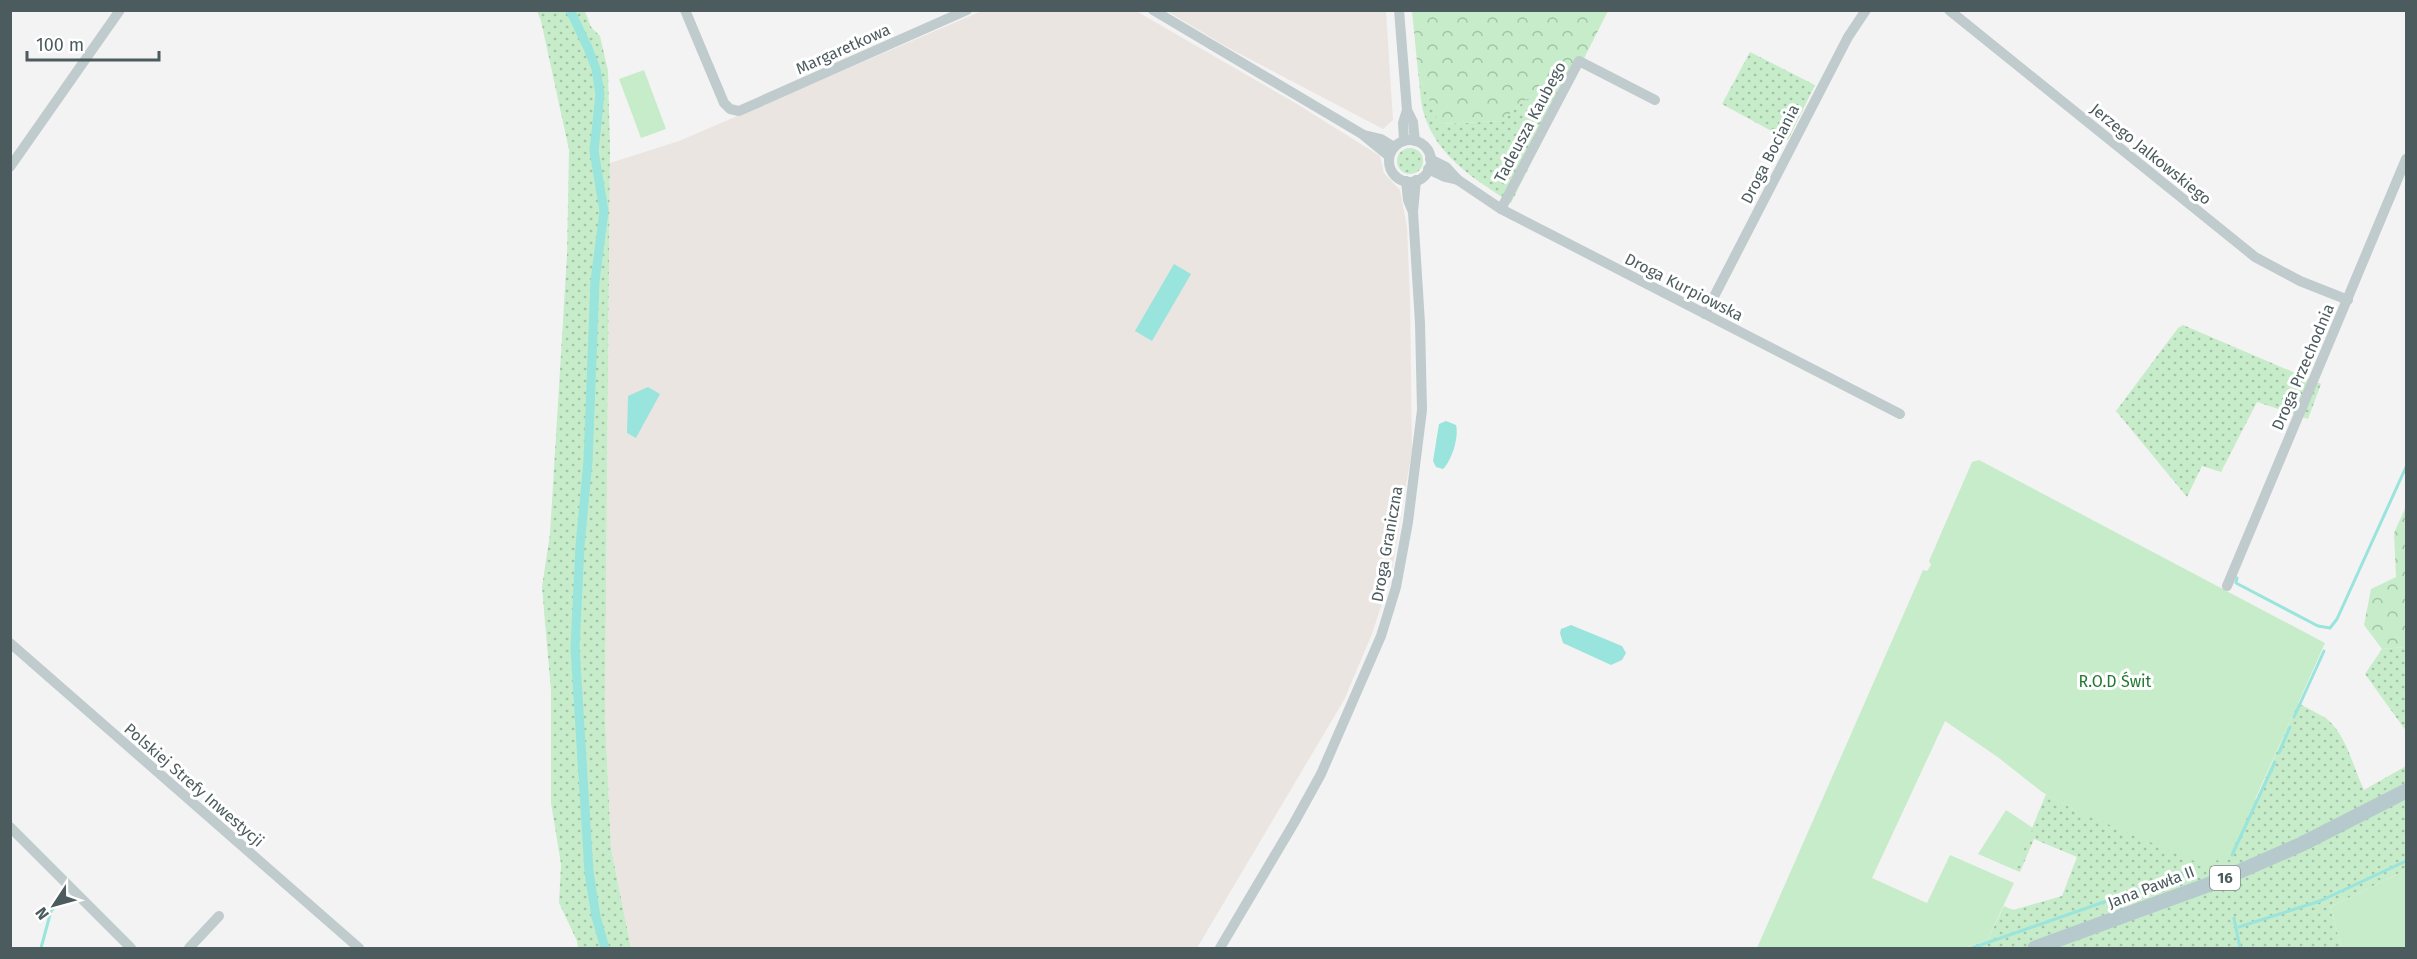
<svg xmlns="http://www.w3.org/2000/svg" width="2417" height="959" font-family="'Fira Sans',sans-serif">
  <defs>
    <pattern id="grass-dots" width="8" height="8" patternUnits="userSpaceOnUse" patternTransform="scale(1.5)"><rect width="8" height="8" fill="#c7ecca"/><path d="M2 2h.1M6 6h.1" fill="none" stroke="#a4c2a7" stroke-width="1.8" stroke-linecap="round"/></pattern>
    <pattern id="forest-crowns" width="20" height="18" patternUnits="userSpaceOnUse" patternTransform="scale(1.5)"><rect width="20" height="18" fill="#c7ecca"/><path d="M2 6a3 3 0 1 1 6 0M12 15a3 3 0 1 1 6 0" fill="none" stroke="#a4c2a7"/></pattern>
  </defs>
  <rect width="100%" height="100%" fill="#f4f3f3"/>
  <g fill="#eae5e1">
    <path d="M984,10L1136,11L1297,104L1380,156L1384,173L1400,190L1407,227L1410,298L1412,450L1391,576L1372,634L1344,700L1197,948H631L611,848L605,716L610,163L679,141Z"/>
    <path d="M1167,11H1386L1393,120L1383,129L1225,46Z"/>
  </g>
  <g fill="url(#grass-dots)">
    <path d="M537,11H585L591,27L600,36L608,71L610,148L605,716L611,848L631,948H578L577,941L559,903L561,864L551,803V691L542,587L550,534L567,255L569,150L541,21Z"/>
    <path d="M1750,52L1815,85L1788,140L1722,104Z"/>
    <path d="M1418,72L1440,124L1502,121C1526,99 1538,86 1572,82L1511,203C1475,179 1437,157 1424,114C1420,101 1420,85 1418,72Z"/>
    <circle cx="1410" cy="161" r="13"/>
    <path d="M2183,325L2321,384L2308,419L2257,402L2221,472L2202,466L2187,497L2116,411L2178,328Z"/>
    <path d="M2406,647V731L2365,674L2382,649Z"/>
    <path d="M2298,703C2307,708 2318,713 2327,719C2347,736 2353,767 2364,790L2406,766V870L2330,907L2342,948H1964L1987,941L2004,906L2013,910L2062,896L2077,857L2034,839L2020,872L2015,870L2046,794L2077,811L2256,799Z"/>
  </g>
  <g fill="url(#forest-crowns)">
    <path d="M1412,11H1608L1572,82C1538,86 1526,99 1502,121L1439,124L1418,72Z"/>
    <path d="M2406,506V647L2382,649L2364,625L2371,589L2396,577L2394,533Z"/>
  </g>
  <g fill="#c7ecca">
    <path d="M644,70L666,129L641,138L619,79Z"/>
    <path d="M1979,460L2325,643L2231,853L2206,866L2077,811L2042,792L1999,758L1945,721L1872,878L1927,903L1950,855L2014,883L1987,941L1964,948H1757L1923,570L1927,571L1931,565L1929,561L1972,462Z"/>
    <path d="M2006,810L2033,828L2015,870L1978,854Z"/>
    <path d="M2406,870V948H2342L2330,907Z"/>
  </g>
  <g fill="#99e4dc">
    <path d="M1174,264L1191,274L1152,341L1135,331Z"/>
    <path d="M648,387L660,394L636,438L627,433L628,396Z"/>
    <path d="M1446,421L1456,425C1459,437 1452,460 1443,469L1436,467L1433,461L1439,424Z"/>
    <path d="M1571,625L1622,646L1626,653L1622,660L1611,665L1563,643L1560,633L1561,629Z"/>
  </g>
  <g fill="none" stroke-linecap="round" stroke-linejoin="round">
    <g stroke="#99e4dc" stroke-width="3">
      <path d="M2237,578L2236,583L2318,626L2330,628L2337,619L2406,467"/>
      <path d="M2294,717L2324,651"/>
      <path d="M2279,753L2290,727"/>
      <path d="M2232,855L2275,762"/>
      <path d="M2234,918L2240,948"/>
      <path d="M2239,927L2320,901L2406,861"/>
      <path d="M41,948L51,911L63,898"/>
      <path d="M1972,948L2187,873"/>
    </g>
    <path stroke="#99e4dc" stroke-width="9" d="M570,10L588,48L596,69L600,94L594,151L604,211L595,281L588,461L580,546L575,648L589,872L596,917L605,948"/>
    <g stroke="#c0cbcd" stroke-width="10">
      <path d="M685,10L724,103L730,109L739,111L967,10"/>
      <path d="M1153,10L1362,134L1389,156"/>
      <path d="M1399,10L1407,110L1403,123L1404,141"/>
      <path d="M1949,10L2255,257L2300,281L2348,300"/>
      <path d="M1407,110L1413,122L1415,141"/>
      <path d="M1364,135L1381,139L1394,147"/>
      <circle cx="1410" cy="161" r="21"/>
      <path d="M1430,159L1446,167L1458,180L1501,209L1900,414"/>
      <path d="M10,167L120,10"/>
      <path d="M1428,169L1445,177L1458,180"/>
      <path d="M1406,181L1408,200L1413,212"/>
      <path d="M1501,209L1579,61L1655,100"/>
      <path d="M1705,314L1848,37L1866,10"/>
      <path d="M2227,586L2406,159"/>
      <path d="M10,643L359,948"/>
      <path d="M10,827L131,948"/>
      <path d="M189,948L219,916"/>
      <path d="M1220,948L1294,823L1321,774L1381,636L1396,587L1408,522L1422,410L1420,323L1413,212L1416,180"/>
    </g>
    <path stroke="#b6c9cd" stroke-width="15" d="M2035,948L2213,883L2302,844L2406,791"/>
  </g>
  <g text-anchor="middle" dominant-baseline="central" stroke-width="6" stroke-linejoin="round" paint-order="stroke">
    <rect fill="#fff" stroke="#828c8e" stroke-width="1.5" x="2210" y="866" width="30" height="24" rx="4.5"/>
    <g font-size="15" font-weight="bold" fill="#4c5b5e">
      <text x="2225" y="878">16</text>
    </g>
    <g font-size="16" fill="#4c5b5e" stroke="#fff">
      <text transform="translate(843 49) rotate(-24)">Margaretkowa</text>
      <text transform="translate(1530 122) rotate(-62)">Tadeusza Kaubego</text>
      <text transform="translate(1770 154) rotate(-63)">Droga Bociania</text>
      <text transform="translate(2151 154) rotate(39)">Jerzego Jalkowskiego</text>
      <text transform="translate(1684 287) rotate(27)">Droga Kurpiowska</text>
      <text transform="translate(2303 367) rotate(-67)">Droga Przechodnia</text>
      <text transform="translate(1387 544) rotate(-80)">Droga Graniczna</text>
      <text transform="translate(194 785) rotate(41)">Polskiej Strefy Inwestycji</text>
      <text transform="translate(2151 887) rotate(-21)">Jana Pawła II</text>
    </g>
    <g font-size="16" fill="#237933" stroke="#fff">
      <text x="2115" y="681">R.O.D Świt</text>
    </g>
  </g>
  <rect width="2417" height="959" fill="none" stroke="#4c5b5e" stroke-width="24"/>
  <g transform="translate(54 905) rotate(234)" stroke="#ffffff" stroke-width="4.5" paint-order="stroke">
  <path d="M0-4.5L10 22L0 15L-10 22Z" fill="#4c5b5e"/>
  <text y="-9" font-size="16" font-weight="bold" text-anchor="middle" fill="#4c5b5e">N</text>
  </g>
  <path d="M27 51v9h132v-9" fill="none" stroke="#4c5b5e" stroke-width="3"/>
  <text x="36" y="51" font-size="18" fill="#4c5b5e" stroke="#ffffff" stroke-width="4.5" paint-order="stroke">100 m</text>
</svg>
